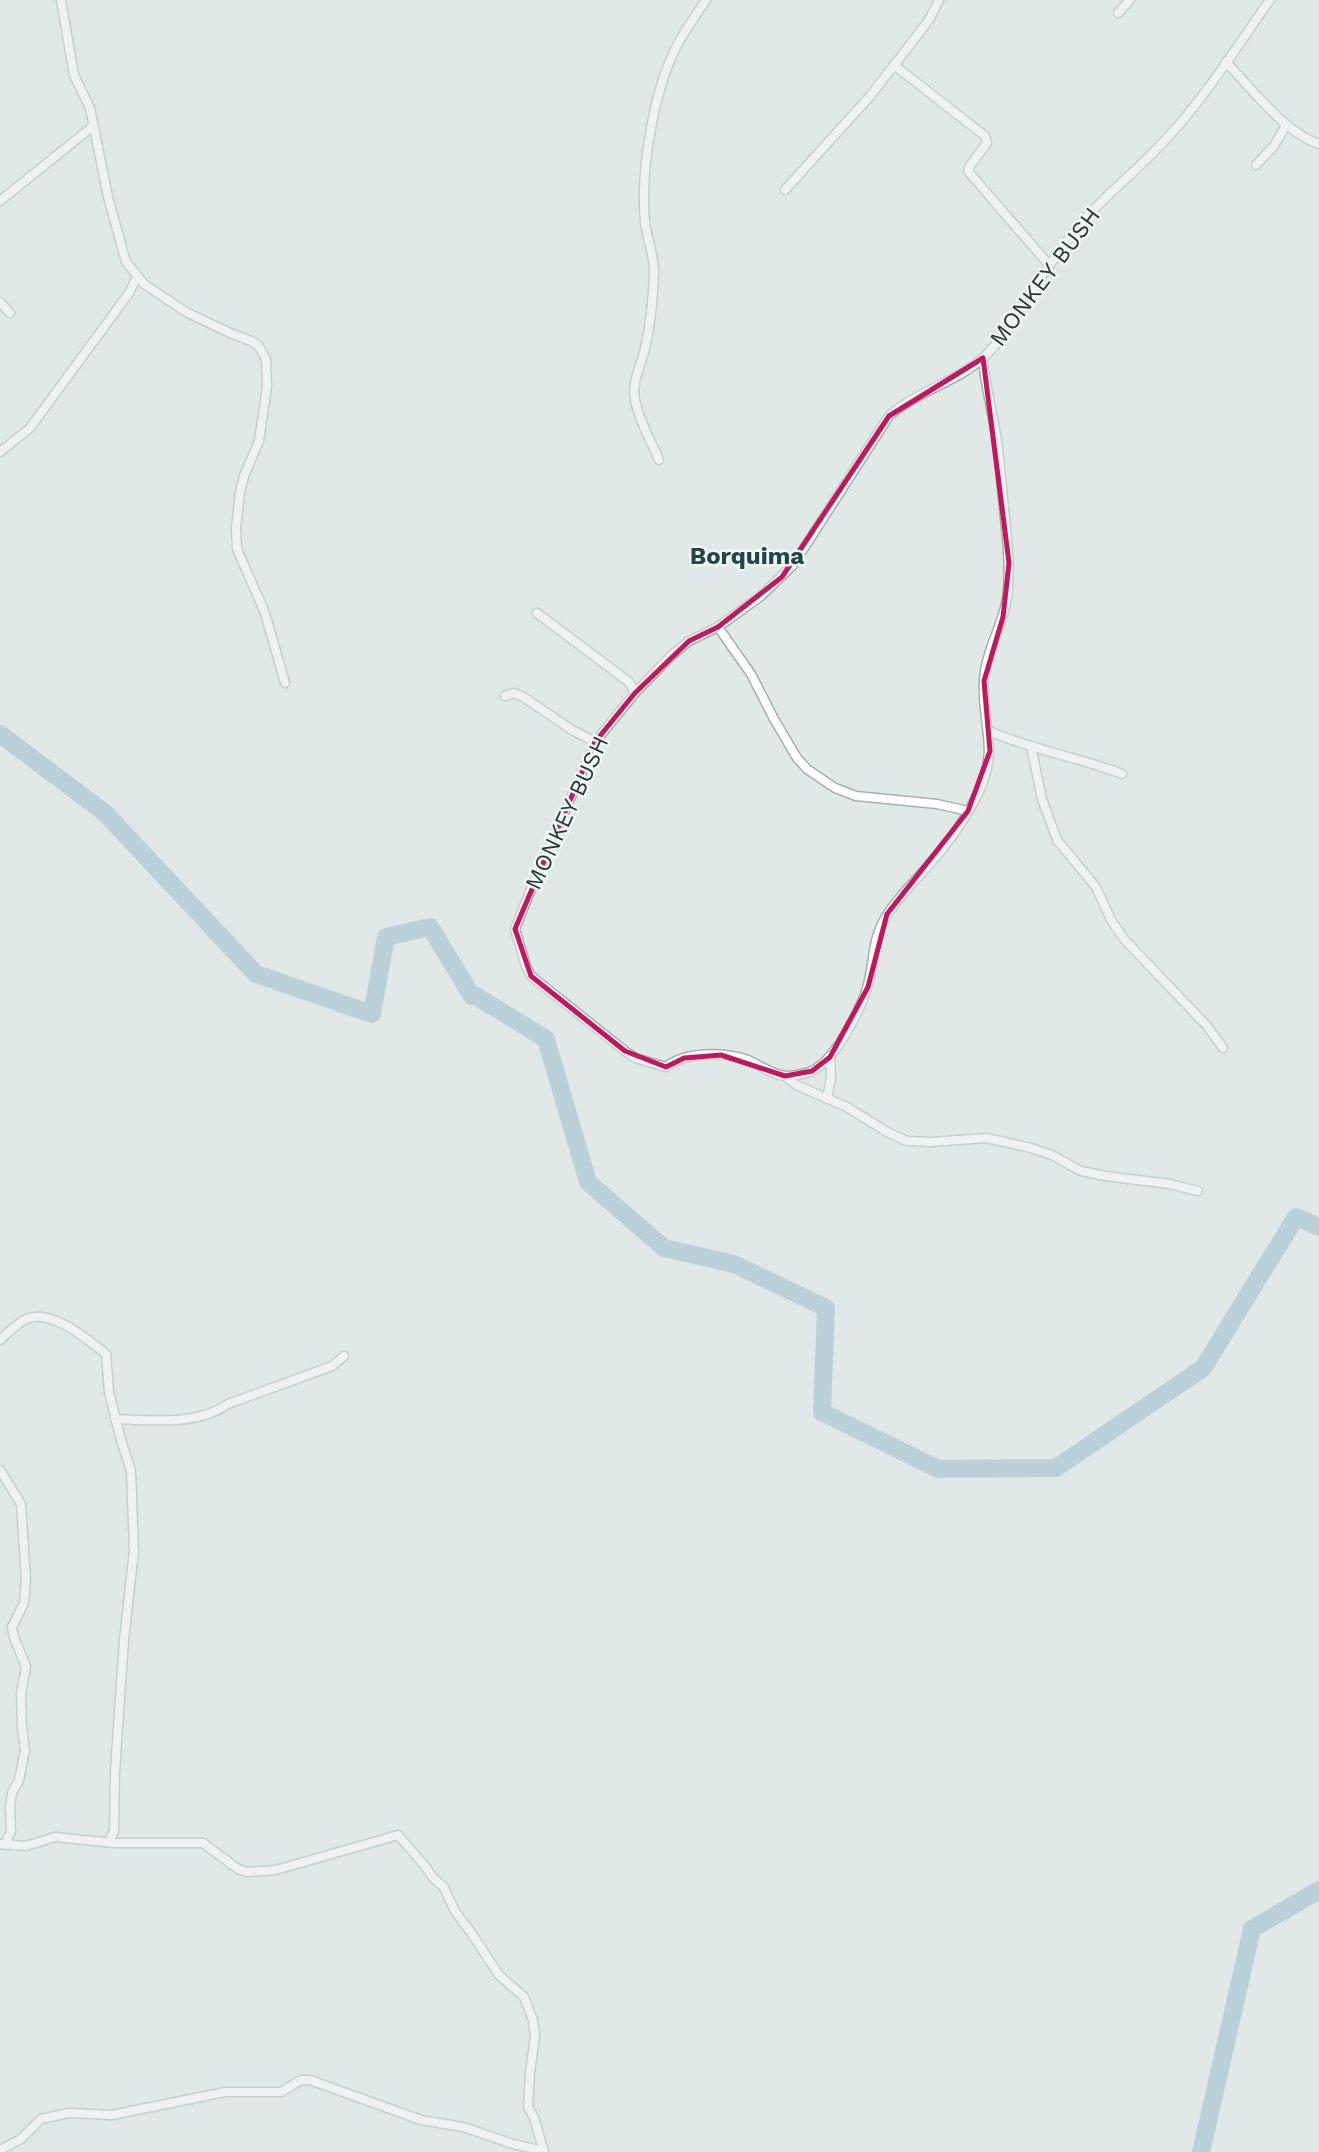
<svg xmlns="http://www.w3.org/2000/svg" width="1319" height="2152" font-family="'Work Sans',sans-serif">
  <rect width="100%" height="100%" fill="#e0e9e7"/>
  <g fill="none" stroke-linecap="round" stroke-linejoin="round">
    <g stroke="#8fb4c7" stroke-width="18">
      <path d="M0,734L105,813L256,974L372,1014L386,937L430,927L472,996H476L546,1039L588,1182L664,1248L734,1264L826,1308L822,1412L938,1469L1056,1468L1203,1368L1296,1217L1319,1227"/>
      <path d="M1201,2152L1252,1929L1319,1890"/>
    </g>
    <g stroke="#a4b0ae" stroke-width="11">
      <g id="minor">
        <path d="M61,0L74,75L90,108L108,197L126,262L144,284L186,312L230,333L251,341L258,345L266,359L267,387L259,441L244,476L240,492L236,528L237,549L265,613L285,683"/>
        <path d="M1118,13L1130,0"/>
        <path d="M1226,62C1251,88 1285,133 1319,144"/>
        <path d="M894,65L985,136L987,143L969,167L968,171L1049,265"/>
        <path d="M1256,165L1274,146L1286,125"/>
        <path d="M785,190L871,95L929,20L939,0"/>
        <path d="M0,201L92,127"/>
        <path d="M0,302L10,313"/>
        <path d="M983,358C985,386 993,413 997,441C1000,464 1002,487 1004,509C1007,536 1010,562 1008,589C1006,621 986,648 984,680C981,723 999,746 980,789C967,818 947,845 926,868C910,887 888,907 879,931C872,949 873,970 867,988C860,1011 837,1055 817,1068C811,1073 795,1076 787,1076C775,1076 759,1065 748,1060C724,1052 686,1051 666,1067L635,1058L625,1051L531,976L526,966L515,929L533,884L595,742L635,693L672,655L689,641L718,627L761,596L793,565L889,416C917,391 957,382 984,357C1001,341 1013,320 1025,301C1042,276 1058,251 1078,227C1105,194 1140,169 1168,137C1207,95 1237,46 1270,0"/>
        <path d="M0,452L30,428L129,293L137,277"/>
        <path d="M659,460C651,441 639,421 635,400C631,379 643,363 646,344C651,321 653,297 654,275C655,256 647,240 645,222C640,170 654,86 680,40C688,26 697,13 706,0"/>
        <path d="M537,613L629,682L635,693"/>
        <path d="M718,627L751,674L774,719L797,758L807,769L835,788L856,796L937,804L968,811"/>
        <path d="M505,696L513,693L522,696L572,730L595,742"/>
        <path d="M989,731C1032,750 1079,757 1122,774"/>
        <path d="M1031,746L1042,799L1057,840L1096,887L1111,920L1124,939L1207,1026L1223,1048"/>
        <path d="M785,1076L796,1085L847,1107L887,1132L907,1141L931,1142L987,1138L1031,1148L1052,1155L1081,1171L1105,1176L1170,1184L1198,1191"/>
        <path d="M827,1099L831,1077L830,1057"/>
        <path d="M0,1340C8,1333 16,1324 26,1319C51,1308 87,1339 106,1354L109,1392L121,1440L131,1471L134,1551L124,1640L115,1771L114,1831L109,1842"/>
        <path d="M115,1419C152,1420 197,1426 228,1404L332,1366L344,1356"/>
        <path d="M0,1470L21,1504L26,1579L24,1603L12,1627L14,1637L26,1667L21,1693L22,1727L25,1750L19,1780L12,1793L10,1807L11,1831L5,1845"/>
        <path d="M0,1844L26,1846L55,1837L114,1843H203L238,1869L247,1872L276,1870L398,1835L424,1865L434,1879L443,1886L456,1913L470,1931L499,1975L524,1997L533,2020L535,2036L530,2073L528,2107L534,2118L544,2152"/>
        <path d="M0,2150L21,2139L41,2119L69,2113L112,2115L225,2092H281L301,2080H310L421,2120L463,2127L513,2144L544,2151"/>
      </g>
    </g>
    <use href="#minor" stroke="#fff" stroke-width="8"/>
  </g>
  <path d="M0 0H1319V2152H0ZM983,358L1009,563L1003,617L984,681L990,751L968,811L887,914L868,987L830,1057L812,1071L785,1076L721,1055L684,1058L666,1067L625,1051L531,976L515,929L595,742L635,693L689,641L718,627L782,577L889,416Z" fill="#e0e9e7" fill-opacity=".55" fill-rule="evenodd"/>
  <path fill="none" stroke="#c2185b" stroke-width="5" stroke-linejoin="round" d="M983,358L1009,563L1003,617L984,681L990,751L968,811L887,914L868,987L830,1057L812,1071L785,1076L721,1055L684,1058L666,1067L625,1051L531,976L515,929L595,742L635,693L689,641L718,627L782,577L889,416Z"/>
  <g text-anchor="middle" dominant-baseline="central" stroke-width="5" stroke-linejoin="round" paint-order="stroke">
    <g font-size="23" fill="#233735" stroke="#f0f6f4">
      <text transform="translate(1045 277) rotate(-53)">MONKEY BUSH</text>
      <text transform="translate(567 813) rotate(-65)">MONKEY BUSH</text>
    </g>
    <g font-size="24" font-weight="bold" fill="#224644" stroke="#f0f6f4">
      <text x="747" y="556">Borquima</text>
    </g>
  </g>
</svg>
